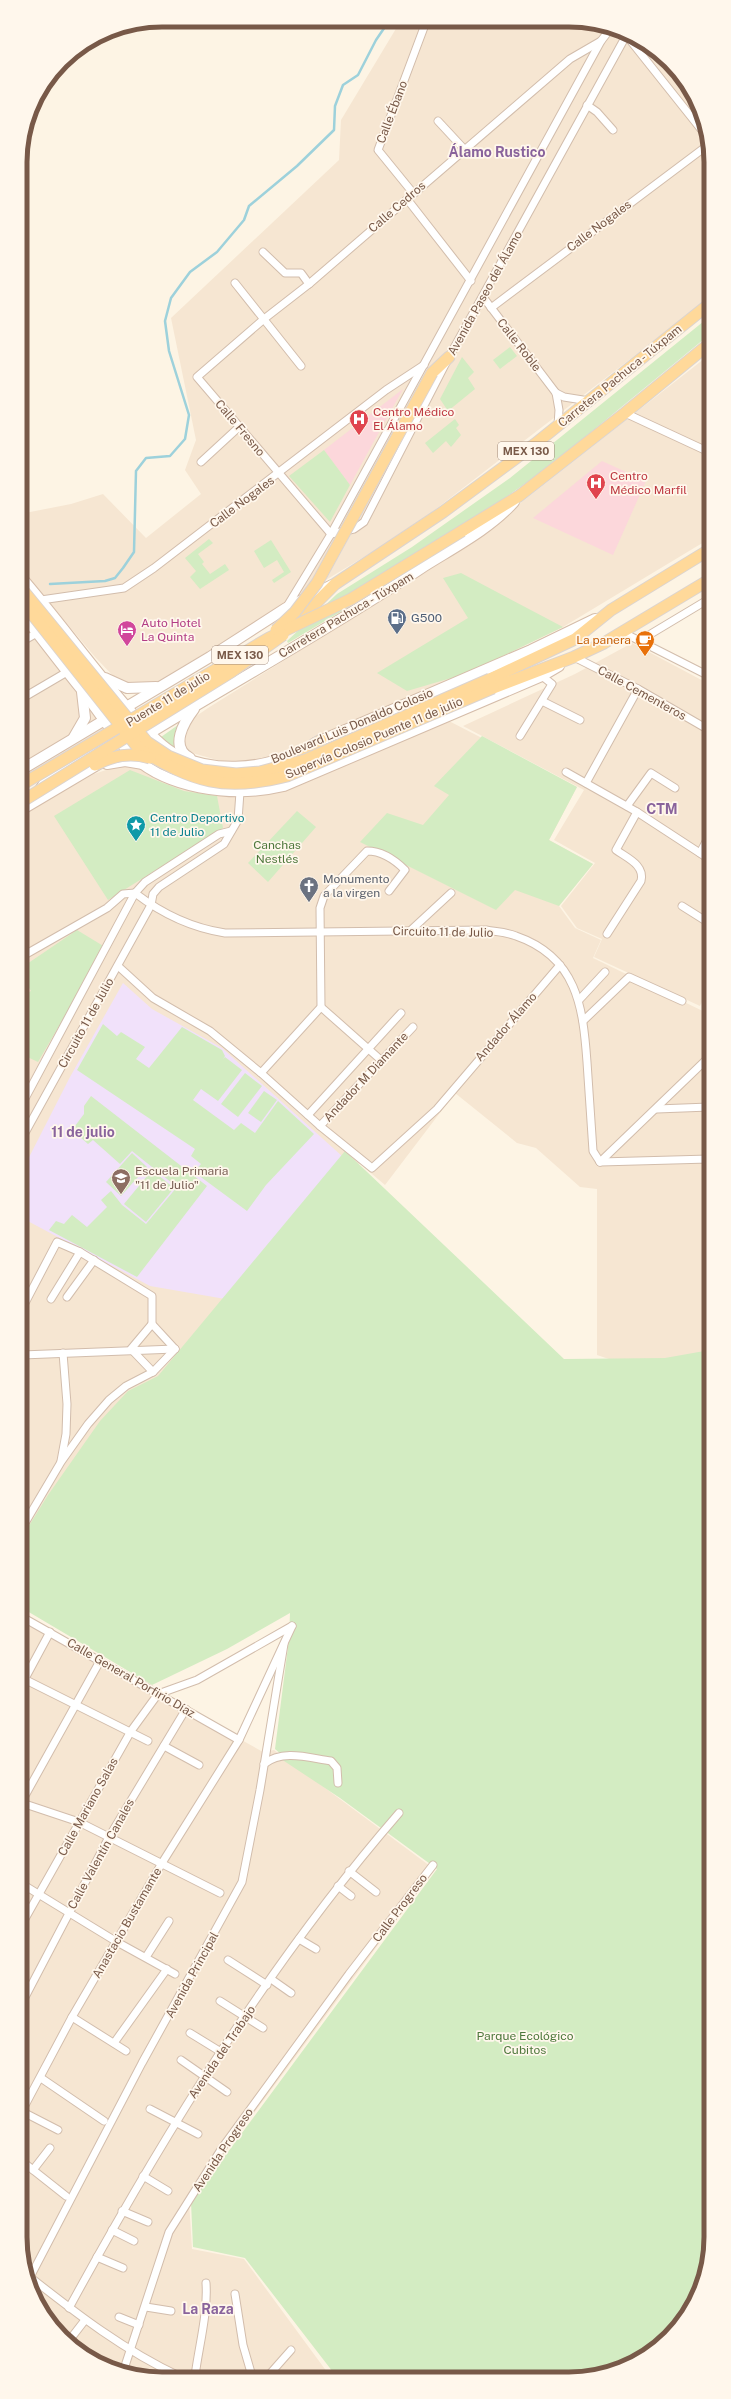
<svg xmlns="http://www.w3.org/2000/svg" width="731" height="2399" font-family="'Public Sans',sans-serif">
  <rect width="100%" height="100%" fill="#fdf4e4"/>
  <g fill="#f6e6d2">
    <path d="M400,22L597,23L640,39L669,62L696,99L708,135V299L410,529L154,684L141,686L119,682L95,657L21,569V510L25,513L71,504L103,494L146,538L201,494L185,470L196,440L171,318L339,160L341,120Z"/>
    <path d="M709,355V539L563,627L465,674L301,747L255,761H221L192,753L183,743L192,719L208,708L462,549Z"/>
    <path d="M21,622L110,736L21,789Z"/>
    <path d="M632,643L709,684V988L700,1006L594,957L602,939L577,928L561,906L595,863L554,840L584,790L463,726L575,674Z"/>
    <path d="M447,720L577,787L549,840L593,864L559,906L575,928L601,940L593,958L709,1014L710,1360L668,1379L597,1355V1189L580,1187L536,1148L517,1143L455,1093L385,1185L359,1163L22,1542L21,816L94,774L118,766L143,769L175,783Z"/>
    <path d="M22,1618L263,1752L261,1770L264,1752L274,1750L434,1869L189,2201L192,2249L244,2259L330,2376H135L99,2364L62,2337L35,2300L29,2283L144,2065L241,1888L242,1883L143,2063L28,2281L23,2264Z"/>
  </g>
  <path fill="#f1e1fa" d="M123,983L152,1009L222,1048L353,1166L231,1300L150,1286L22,1218L21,1173L70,1077Z"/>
  <g fill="#fcd7db">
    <path d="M403,389L373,443L350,485L324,450Z"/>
    <path d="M602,461L646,481L613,555L533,518Z"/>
  </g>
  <g fill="#d3ecc2">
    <path d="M709,317V335L551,465L495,505L363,588L369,595L288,643L287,641L337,594L412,547L510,478Z"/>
    <path d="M510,347L517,356L500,369L493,360Z"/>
    <path d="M462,357L474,372L468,378L475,389L448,411L440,399Z"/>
    <path d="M455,419L459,425L456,428L461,435L451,447L446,441L433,453L425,443Z"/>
    <path d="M324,450L350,485L330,522L289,476Z"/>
    <path d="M209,539L213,543L198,554L204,562L202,564L210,574L225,564L229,570L200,589L190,577L196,571L185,558Z"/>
    <path d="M271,540L291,572L274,583L272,580L284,572L277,560L264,568L254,551Z"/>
    <path d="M461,573L563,627L465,674L407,691L377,673L468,618L443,578Z"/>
    <path d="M178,725L179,726L178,751L161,737Z"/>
    <path d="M482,736L577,787L549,840L593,864L559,906L515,890L496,910L360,842L387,813L423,825L449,795L434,786Z"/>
    <path d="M130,770L184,791L217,796L223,828L108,900L54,816Z"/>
    <path d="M297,811L316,827L268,882L248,863Z"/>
    <path d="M77,930L105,947L38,1062L21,1054V996L31,991L21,975V968Z"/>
    <path d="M103,1024L117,1036L121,1032L145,1047L136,1059L149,1068L182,1027L222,1050L225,1056L223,1059L225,1057L242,1070L218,1101L201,1089L193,1100L234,1130L241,1123L255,1133L278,1101L314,1134L266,1185L247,1211L194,1172L201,1164L191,1156L195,1149L77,1070Z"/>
    <path d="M245,1073L262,1086L238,1117L221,1104Z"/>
    <path d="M264,1091L277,1100L261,1122L248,1113Z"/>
    <path d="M91,1096L207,1186L137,1277L49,1230L56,1221L64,1224L72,1215L87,1227L107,1207L101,1200L111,1191L122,1205L146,1224L177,1187L132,1151L120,1164L93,1140L88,1144L72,1130L84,1114V1106Z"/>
    <path d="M345,1151L564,1359L665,1358L710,1350L711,2246L700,2291L676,2330L640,2360L596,2376H336L245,2258L193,2247L191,2202L437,1869L340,1798L278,1757L282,1755L275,1749L289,1639L290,1613L227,1649L152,1685L22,1608V1537L48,1495L100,1421L128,1391L158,1376Z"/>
    <path d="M132,1153L147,1167L121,1196L106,1182Z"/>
    <path d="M152,1170L174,1188L146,1222L124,1204Z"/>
  </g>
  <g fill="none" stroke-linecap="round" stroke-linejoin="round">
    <path stroke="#9dd1db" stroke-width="2.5" d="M50,584L105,581L115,578L123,568L134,552L136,471L146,458L170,456L185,439L189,415L169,351L165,321L171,298L190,272L217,252L244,220L249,206L297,166L334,130L335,106L343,85L358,75L376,40L389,21"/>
    <g stroke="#d2bdac" stroke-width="9">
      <g id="street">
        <path d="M618,31L626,35L708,138"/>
        <path d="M601,41L570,59L309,284L264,319L197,377L331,534L354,529L364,522L449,357L627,34"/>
        <path d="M587,105L597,112L613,130"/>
        <path d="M438,121L464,149"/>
        <path d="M413,193L378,150L426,22"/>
        <path d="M407,199L471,281"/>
        <path d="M263,252L285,273H301L309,284"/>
        <path d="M235,283L301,366"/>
        <path d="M483,297L556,393L559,410L558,425"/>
        <path d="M491,308L708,145"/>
        <path d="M556,393L564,397L589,401"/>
        <path d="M625,413L709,452"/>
        <path d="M201,462L239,427"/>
        <path d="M41,600L124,588L154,568L386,390L424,365"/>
        <path d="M286,608L331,534L601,41L611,28"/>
        <path d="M622,632L709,676"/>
        <path d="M639,641L709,599"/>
        <path d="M21,642L37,633"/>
        <path d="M574,657L638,689L709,730"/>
        <path d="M21,699L67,672"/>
        <path d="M542,701L580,720"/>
        <path d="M520,736L552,684L542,676"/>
        <path d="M566,772L637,812L709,859"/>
        <path d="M586,783L638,689"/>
        <path d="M627,806L651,773L675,788"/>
        <path d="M700,853L709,836"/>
        <path d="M135,893C161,913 192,928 225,933L486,930C496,932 507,932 516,936C577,957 583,1007 587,1062C589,1092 591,1121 593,1151L600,1162"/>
        <path d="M682,906L709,923"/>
        <path d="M410,931L451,893"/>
        <path d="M607,934L641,881C645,865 627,858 616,850L637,812"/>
        <path d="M21,957L107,908L123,894L135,893"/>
        <path d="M118,966L153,998L210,1031L261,1073L320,1126L372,1168L437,1109L560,965"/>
        <path d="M579,1000L605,972"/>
        <path d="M321,1007L382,1061"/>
        <path d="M583,1021L629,977L682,1001"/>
        <path d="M261,1073L321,1007L320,908L324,896L367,851C382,851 394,859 405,870L389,891"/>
        <path d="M21,1106L135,893L145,882L219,834L231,831"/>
        <path d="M657,1109L709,1107"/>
        <path d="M308,1115L401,1013"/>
        <path d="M320,1126L413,1027"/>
        <path d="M21,1140L151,905L153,894L159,887L224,844L238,820L240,792"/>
        <path d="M600,1162L709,1057"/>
        <path d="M600,1162L709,1159"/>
        <path d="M67,1297L94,1260"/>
        <path d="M51,1299L80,1252"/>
        <path d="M25,1303L57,1242L80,1252L152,1296V1324L175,1349"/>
        <path d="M152,1324L131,1349L153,1372"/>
        <path d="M22,1355L175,1349"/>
        <path d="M61,1461L66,1434L67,1404L63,1353"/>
        <path d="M22,1528L61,1462L88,1424L109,1400L126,1386L153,1372L175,1349"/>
        <path d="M22,1617L239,1740"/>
        <path d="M22,1678L148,1741"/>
        <path d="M22,1684L50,1632"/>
        <path d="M164,1746L199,1765"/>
        <path d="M264,1764C283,1749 309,1758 331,1761L337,1768L338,1783"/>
        <path d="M22,1801L100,1661"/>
        <path d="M22,1803L79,1822L220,1893"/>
        <path d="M349,1871L376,1892"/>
        <path d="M22,1884L117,1942L175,1974"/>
        <path d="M338,1886L351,1896"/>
        <path d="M22,1924L131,1731L158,1694L197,1680L292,1626"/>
        <path d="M299,1939L316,1949"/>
        <path d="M146,1957L169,1921"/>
        <path d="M228,1960L267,1985"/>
        <path d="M271,1979L291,1993"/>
        <path d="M220,2001L263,2028"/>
        <path d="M22,2003L109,1837L186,1709"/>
        <path d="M72,2017L126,2051"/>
        <path d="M190,2033L221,2052"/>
        <path d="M114,2043L167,1969"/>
        <path d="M181,2060L227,2092"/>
        <path d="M41,2078L104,2121"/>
        <path d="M23,2109L72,2017L162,1863L239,1740L292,1626"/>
        <path d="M150,2109L198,2134"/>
        <path d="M23,2112L58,2130"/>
        <path d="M23,2162L66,2196"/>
        <path d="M33,2170L50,2148"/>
        <path d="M143,2176L168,2191"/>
        <path d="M122,2211L148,2222"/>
        <path d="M112,2230L134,2241"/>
        <path d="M97,2257L123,2268"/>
        <path d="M30,2277C77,2314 125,2351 179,2376"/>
        <path d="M28,2281L142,2063L242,1882L260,1790L284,1644"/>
        <path d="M235,2294L243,2345L252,2376"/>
        <path d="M146,2307L171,2311"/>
        <path d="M69,2308C164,2134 269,1963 399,1813"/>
        <path d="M119,2317L139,2325"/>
        <path d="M68,2342L85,2320"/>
        <path d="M123,2372L169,2232L222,2148L349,1974L433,1865"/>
        <path d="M195,2376C199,2345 208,2314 206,2283"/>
        <path d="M268,2376L291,2350"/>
        <path d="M315,2376H317"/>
      </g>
    </g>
    <g stroke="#d5bdaa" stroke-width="12">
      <g id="secondary">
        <path d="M21,577C59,621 93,669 132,713C145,728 161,748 179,756C215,772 257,769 292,755"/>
        <path d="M21,612C41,638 61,664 81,689C96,708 110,729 125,748C161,790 234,798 284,786L542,676L559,666"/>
        <path d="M105,678L127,688L156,687"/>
        <path d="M145,736C237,680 333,627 423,567C453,548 490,529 514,502"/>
        <path d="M74,737L85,718L82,692"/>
        <path d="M315,743L531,650L595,619"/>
        <path d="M190,758C169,747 184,722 194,709"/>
        <path d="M107,764L125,761L143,764"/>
        <path d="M21,770L210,657L286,608L332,585"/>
        <path d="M39,791L51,774L91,750"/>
        <path d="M21,810L102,762"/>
      </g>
    </g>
    <g stroke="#dcd4cf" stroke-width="13">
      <g id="primary">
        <path d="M432,373L449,357"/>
        <path d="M462,531L519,496L625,413L709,344"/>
        <path d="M293,626L335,584L443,512L535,444L708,305"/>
        <path d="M490,679L575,639L611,610L709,550"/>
        <path d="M493,688L574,657L604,643L709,580"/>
        <path d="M284,764L321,740"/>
      </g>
    </g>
    <use href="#street" stroke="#fff" stroke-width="7"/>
    <use href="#secondary" stroke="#fff" stroke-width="10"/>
    <use href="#primary" stroke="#ffd99a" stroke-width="11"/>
    <g stroke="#dcd4cf" stroke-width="13" stroke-linecap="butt">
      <g id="primary-bridge">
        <path d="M21,588L147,742L168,756L202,770L236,774L260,772L305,760L490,679"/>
        <path d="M21,600L139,749C194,782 224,792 287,776L493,688"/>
        <path d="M276,630L295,612L317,583L432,373"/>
        <path d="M95,765C113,755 130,752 150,758"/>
        <path d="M21,785L269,638L351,599L462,531"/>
        <path d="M21,802L231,672L283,635"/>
      </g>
    </g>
    <use href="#primary-bridge" stroke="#ffd99a" stroke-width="11"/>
  </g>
  <defs>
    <g id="hospital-pin" transform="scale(1)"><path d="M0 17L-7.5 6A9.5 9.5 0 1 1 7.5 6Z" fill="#e0444e" stroke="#fff7ec"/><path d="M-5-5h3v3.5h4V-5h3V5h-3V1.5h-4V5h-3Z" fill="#fff"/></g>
    <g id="fuel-pin" transform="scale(1)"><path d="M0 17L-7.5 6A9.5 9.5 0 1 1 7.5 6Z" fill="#5c6f8a" stroke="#fff7ec"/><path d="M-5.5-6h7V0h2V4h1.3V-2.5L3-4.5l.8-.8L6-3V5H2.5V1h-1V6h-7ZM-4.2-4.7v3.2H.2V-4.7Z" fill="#fff"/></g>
    <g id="hotel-pin" transform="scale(1)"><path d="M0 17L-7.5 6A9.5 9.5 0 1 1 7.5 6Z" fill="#d1479c" stroke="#fff7ec"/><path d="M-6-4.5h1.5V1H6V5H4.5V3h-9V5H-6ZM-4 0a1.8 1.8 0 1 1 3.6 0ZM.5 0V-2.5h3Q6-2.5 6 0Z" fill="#fff"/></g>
    <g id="cafe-pin" transform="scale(1)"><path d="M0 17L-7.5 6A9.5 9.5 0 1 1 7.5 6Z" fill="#e8710a" stroke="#fff7ec"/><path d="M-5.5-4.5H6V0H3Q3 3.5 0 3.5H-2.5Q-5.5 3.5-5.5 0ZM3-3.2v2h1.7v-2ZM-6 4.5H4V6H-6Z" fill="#fff"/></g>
    <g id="sight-pin" transform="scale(1)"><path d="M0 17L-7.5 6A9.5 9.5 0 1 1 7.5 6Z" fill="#0f9aa8" stroke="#fff7ec"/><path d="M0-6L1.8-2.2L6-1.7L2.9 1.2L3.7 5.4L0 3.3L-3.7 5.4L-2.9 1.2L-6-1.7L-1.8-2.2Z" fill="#fff"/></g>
    <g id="church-pin" transform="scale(1)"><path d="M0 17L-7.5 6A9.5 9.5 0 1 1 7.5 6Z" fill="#6b7280" stroke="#fff7ec"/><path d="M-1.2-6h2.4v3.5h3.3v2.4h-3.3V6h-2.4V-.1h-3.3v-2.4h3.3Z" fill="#fff"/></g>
    <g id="school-pin" transform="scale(1)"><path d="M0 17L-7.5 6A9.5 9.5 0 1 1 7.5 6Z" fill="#8d6e63" stroke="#fff7ec"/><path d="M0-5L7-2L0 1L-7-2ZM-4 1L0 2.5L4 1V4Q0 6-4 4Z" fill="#fff"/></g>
  </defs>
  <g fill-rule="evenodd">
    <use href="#hospital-pin" x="359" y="419"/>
    <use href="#hospital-pin" x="596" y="483"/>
    <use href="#fuel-pin" x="397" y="618"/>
    <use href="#hotel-pin" x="127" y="630"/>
    <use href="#cafe-pin" x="645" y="640"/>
    <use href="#sight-pin" x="136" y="825"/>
    <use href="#church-pin" x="309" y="886"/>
    <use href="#school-pin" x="121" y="1178"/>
  </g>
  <g text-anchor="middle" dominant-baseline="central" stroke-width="3.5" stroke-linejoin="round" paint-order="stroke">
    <g fill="#fff7ec" stroke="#a08879" stroke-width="1">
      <rect x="498" y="442" width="56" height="18" rx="3"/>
      <rect x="212" y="646" width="56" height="18" rx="3"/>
    </g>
    <g font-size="11" font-weight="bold" fill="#785948">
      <text x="526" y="451">MEX 130</text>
      <text x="240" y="655">MEX 130</text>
    </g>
    <g font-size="12" fill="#785948" stroke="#fff7ec">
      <text transform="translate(392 112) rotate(-69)">Calle Ébano</text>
      <text transform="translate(397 207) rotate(-41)">Calle Cedros</text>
      <text transform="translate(599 226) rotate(-37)">Calle Nogales</text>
      <text transform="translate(485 293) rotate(-61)">Avenida Paseo del Álamo</text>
      <text transform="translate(519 345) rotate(52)">Calle Roble</text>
      <text transform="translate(620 376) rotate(-39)">Carretera Pachuca - Túxpam</text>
      <text transform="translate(240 428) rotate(50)">Calle Fresno</text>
      <text transform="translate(242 502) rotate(-37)">Calle Nogales</text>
      <text transform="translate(346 615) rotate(-31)">Carretera Pachuca - Túxpam</text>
      <text transform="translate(642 693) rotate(29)">Calle Cementeros</text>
      <text transform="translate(168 699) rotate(-31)">Puente 11 de julio</text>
      <text transform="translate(352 726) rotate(-23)">Boulevard Luis Donaldo Colosio</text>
      <text transform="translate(374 738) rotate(-23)">Supervía Colosio Puente 11 de julio</text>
      <text transform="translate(443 932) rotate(1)">Circuito 11 de Julio</text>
      <text transform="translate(86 1023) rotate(-61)">Circuito 11 de Julio</text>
      <text transform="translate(506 1027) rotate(-49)">Andador Álamo</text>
      <text transform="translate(366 1077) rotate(-47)">Andador M Diamante</text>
      <text transform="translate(131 1678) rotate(30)">Calle General Porfirio Díaz</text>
      <text transform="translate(88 1807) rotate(-61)">Calle Mariano Salas</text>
      <text transform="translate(101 1854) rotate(-61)">Calle Valentín Canales</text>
      <text transform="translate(400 1908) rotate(-53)">Calle Progreso</text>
      <text transform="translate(127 1923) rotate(-60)">Anastacio Bustamante</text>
      <text transform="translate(192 1975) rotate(-61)">Avenida Principal</text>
      <text transform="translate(222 2052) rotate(-56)">Avenida del Trabajo</text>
      <text transform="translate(223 2150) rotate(-56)">Avenida Progreso</text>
    </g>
    <g font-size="12" fill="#be3a42" stroke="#fff7ec" text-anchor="start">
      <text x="373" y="412">Centro Médico<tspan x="373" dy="14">El Álamo</tspan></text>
      <text x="610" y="476">Centro<tspan x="610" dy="14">Médico Marfil</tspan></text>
    </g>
    <g font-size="12" fill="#4e5e75" stroke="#fff7ec" text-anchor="start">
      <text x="411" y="618">G500</text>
    </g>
    <g font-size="12" fill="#b23c85" stroke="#fff7ec" text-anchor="start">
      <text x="141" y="623">Auto Hotel<tspan x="141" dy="14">La Quinta</tspan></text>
    </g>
    <g font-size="12" fill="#c56008" stroke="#fff7ec" text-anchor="end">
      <text x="631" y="640">La panera</text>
    </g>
    <g font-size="12" fill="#0d838f" stroke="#fff7ec" text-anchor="start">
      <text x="150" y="818">Centro Deportivo<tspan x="150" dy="14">11 de Julio</tspan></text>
    </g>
    <g font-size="12" fill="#4e783c" stroke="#fff7ec">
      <text x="277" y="845">Canchas<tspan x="277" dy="14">Nestlés</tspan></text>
      <text x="525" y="2036">Parque Ecológico<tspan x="525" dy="14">Cubitos</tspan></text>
    </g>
    <g font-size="12" fill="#5b616d" stroke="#fff7ec" text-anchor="start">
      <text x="323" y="879">Monumento<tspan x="323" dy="14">a la virgen</tspan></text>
    </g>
    <g font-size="12" fill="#785e54" stroke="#fff7ec" text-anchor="start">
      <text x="135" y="1171">Escuela Primaria<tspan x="135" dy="14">"11 de Julio"</tspan></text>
    </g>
    <g font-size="14" font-weight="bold" fill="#89639c" stroke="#fff7ec">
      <text x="497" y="152">Álamo Rustico</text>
      <text x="662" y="809">CTM</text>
      <text x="83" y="1132">11 de julio</text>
      <text x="208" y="2309">La Raza</text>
    </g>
  </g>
  <path d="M0 0H731V2399H0ZM162 27H569A135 135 0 0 1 704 162V2237A135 135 0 0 1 569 2372H162A135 135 0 0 1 27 2237V162A135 135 0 0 1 162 27Z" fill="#fff7ec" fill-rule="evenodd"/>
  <path fill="none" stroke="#785948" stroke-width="5" d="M162 27H569A135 135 0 0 1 704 162V2237A135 135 0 0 1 569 2372H162A135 135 0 0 1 27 2237V162A135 135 0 0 1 162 27Z"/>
</svg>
